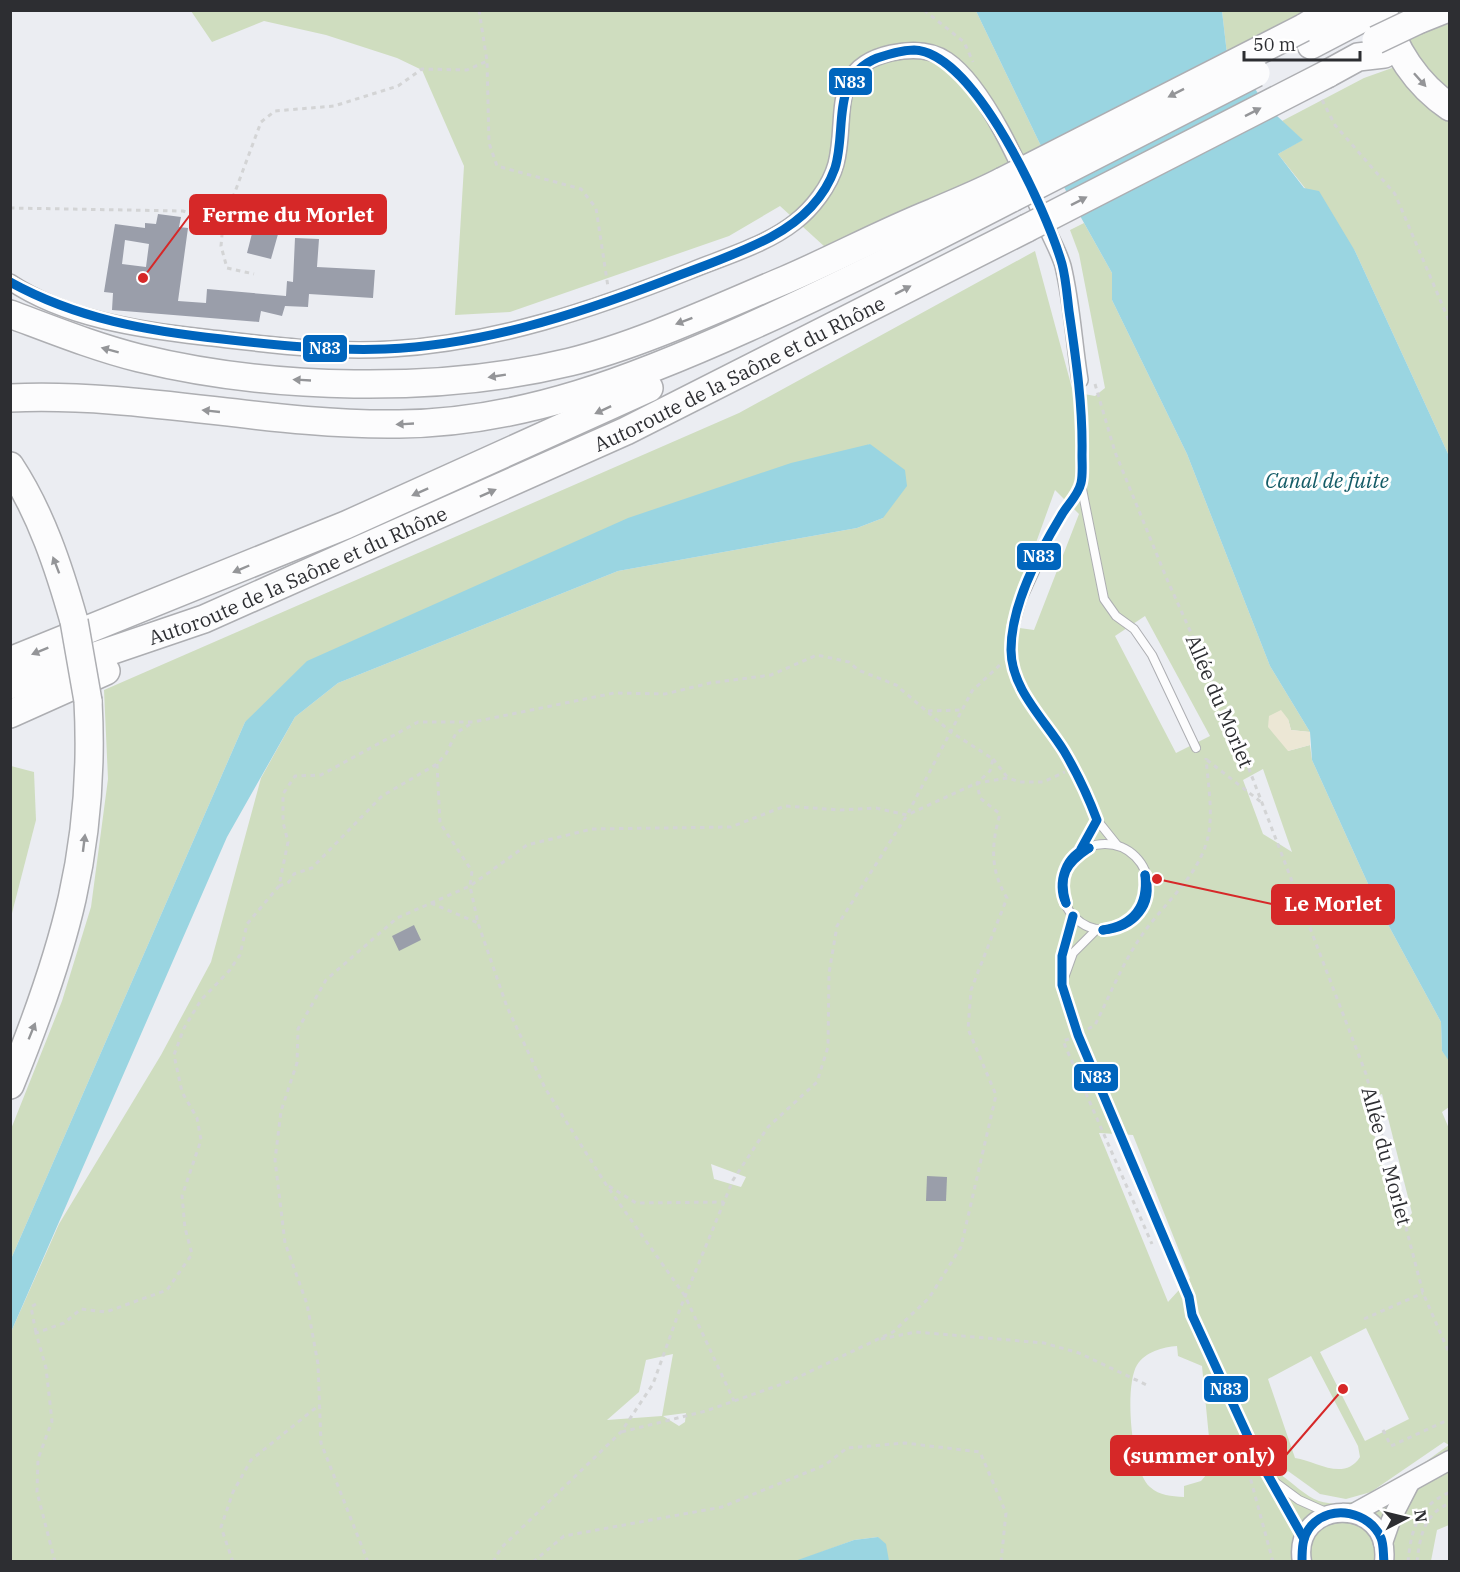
<svg xmlns="http://www.w3.org/2000/svg" width="1460" height="1572" font-family="'IBM Plex Serif',serif">
  <rect width="100%" height="100%" fill="#ebedf2"/>
  <g fill="#cfddbf" fill-rule="evenodd">
    <path d="M191,11H976L1041,146L998,169L825,247L780,206L729,236L510,312L455,315L464,166L422,70L397,58L326,35L264,21L212,42Z"/>
    <path d="M1222,11H1307L1227,54Z"/>
    <path d="M1367,11H1449V456L1355,251L1278,154L1302,140L1282,121L1364,78L1392,68Z"/>
    <path d="M1084,223L1112,273V300L1187,454L1270,666L1310,732L1291,730L1288,719V751L1310,745L1312,760L1379,908L1441,1022L1442,1051L1450,1061L1449,1107L1442,1112L1450,1131L1449,1445L1444,1442L1371,1492L1346,1499L1320,1494L1288,1471L1281,1475C1292,1482 1306,1497 1319,1501C1366,1515 1412,1470 1449,1445V1525L1437,1530L1431,1561L889,1562L878,1537L854,1540L795,1562L11,1561V1332L59,1224L161,1055L211,962L261,778L295,717L338,683L618,571L857,528L883,518L870,444L245,722L11,1259V1129L62,1001L91,907L108,779L104,690L739,413L1035,251L1073,392L1095,396L1105,388L1079,254L1070,230ZM1055,490L1079,514L1034,630L1006,626ZM1145,616L1210,736L1176,753L1115,636ZM1263,769L1292,852L1263,834L1243,780ZM1382,1094L1412,1213L1402,1226L1364,1101ZM1099,1133L1133,1135L1190,1278L1168,1302ZM711,1164L746,1177L741,1187L714,1179ZM1366,1328L1409,1419L1365,1441L1320,1352ZM1177,1346L1178,1356L1202,1366L1212,1468L1201,1481L1184,1486V1497C1171,1496 1160,1496 1150,1487C1131,1471 1124,1386 1137,1365C1145,1352 1163,1347 1177,1346ZM673,1354L662,1416L607,1420L639,1392L646,1360ZM1311,1356L1358,1446L1360,1457C1344,1482 1316,1461 1295,1458L1268,1379ZM686,1413L685,1422L679,1426L663,1416Z"/>
    <path d="M11,766L34,772L36,820L11,917Z"/>
  </g>
  <path fill="#ece7d5" d="M1281,710L1288,719L1291,730L1310,732V745L1288,751L1268,727L1269,716Z"/>
  <g fill="#9ad5e1">
    <path d="M976,11H1222L1227,54L1251,82L1265,105L1303,140L1278,154L1304,188L1319,191L1355,251L1449,456V1061L1442,1051L1441,1022L1379,908L1312,760L1310,732L1270,666L1187,454L1112,300V273L1041,146Z"/>
    <path d="M870,444L905,470L907,486L883,518L857,528L618,571L338,683L295,717L227,837L11,1332V1259L245,722L307,661L628,518L791,463Z"/>
    <path d="M878,1537L886,1544L889,1561H795L854,1540Z"/>
  </g>
  <g fill="#9a9eaa" fill-rule="evenodd">
    <path d="M259,206L284,213L271,259L247,253Z"/>
    <path d="M158,214L181,217L179,227L188,228L178,301L206,303L207,289L286,296L287,281L293,282L295,238L319,239L317,267L375,270L373,298L309,294L308,307L285,306L282,316L261,311L259,322L112,310L113,293L104,292L115,224L145,228V223L156,224ZM125,240L149,244L146,267L122,264Z"/>
    <path d="M414,925L421,940L399,951L392,936Z"/>
    <path d="M927,1176L947,1177L946,1201H926Z"/>
  </g>
  <g fill="none" stroke-linecap="round" stroke-linejoin="round">
    <g stroke="#adaeb2" stroke-width="10">
      <g id="service">
        <path d="M1080,380L1081,484L1060,517L1022,600L1012,636L1011,654L1020,687L1079,777L1097,820L1117,845"/>
        <path d="M1081,484L1104,599L1116,616L1134,629L1152,655L1196,748"/>
        <circle cx="1105" cy="887" r="43"/>
        <path d="M1081,849L1097,820"/>
        <path d="M1073,916L1062,956V985L1078,1035L1189,1297L1192,1315L1256,1454L1304,1539"/>
        <path d="M1064,978L1073,953L1097,929"/>
        <path d="M1272,1480L1299,1500L1328,1513"/>
      </g>
    </g>
    <g stroke="#adaeb2" stroke-width="18">
      <path id="minor" d="M10,282C65,319 140,330 203,337C265,344 328,353 391,349C494,343 595,309 690,271C724,257 766,245 795,222C812,209 830,186 836,164C848,118 827,67 891,53C910,49 930,48 947,60C988,88 1026,180 1046,226C1051,239 1059,252 1063,266C1072,303 1074,343 1080,380"/>
    </g>
    <g stroke="#adaeb2" stroke-width="21">
      <g id="tertiary">
        <path d="M1354,1513L1450,1460"/>
        <path d="M1383,1543L1391,1520L1410,1483"/>
        <path d="M1302,1562C1291,1498 1392,1495 1384,1562"/>
      </g>
    </g>
    <g stroke="#adaeb2" stroke-width="30">
      <g id="motorway">
        <path d="M1383,10C1393,49 1417,85 1450,107"/>
        <path d="M1418,20L1443,10"/>
        <path d="M1303,28L1333,10"/>
        <path d="M1311,45L1378,10"/>
        <path d="M1327,74L1358,57L1384,54"/>
        <path d="M10,314C53,330 95,347 139,358C270,390 438,394 570,362C639,345 718,308 785,280C834,259 882,233 932,213C957,202 980,193 1003,181"/>
        <path d="M10,398C141,392 269,426 399,424C523,423 636,378 747,328C837,288 925,243 1012,198"/>
        <path d="M10,466C41,513 59,568 74,621"/>
        <path d="M10,661L346,525L649,388"/>
        <path id="s1" d="M10,685L204,619L626,431L1027,228"/>
        <path d="M10,714L106,671"/>
        <path d="M10,1085C64,952 96,847 88,701"/>
      </g>
    </g>
    <g stroke="#d3d4d5" stroke-width="3" stroke-dasharray="4.5 4.5" stroke-linecap="butt">
      <path d="M479,10L487,61L489,143L497,166L581,189L596,208L608,287"/>
      <path d="M924,10L964,42L973,62"/>
      <path d="M1322,100L1335,125L1395,194L1450,323"/>
      <path d="M10,208L183,211L223,224L261,122L275,111L334,106L398,86L422,69L467,70L487,61"/>
      <path d="M223,224L221,246L227,268L254,274"/>
      <path d="M1095,384L1115,452L1166,577L1231,722L1366,1074L1423,1293L1450,1355"/>
      <path d="M928,711L962,710"/>
      <path d="M993,759L1008,778"/>
      <path d="M1207,760L1261,802"/>
      <path d="M437,764L440,823L472,871L470,886L478,923L507,1007L545,1088L607,1186L685,1296L734,1401"/>
      <path d="M279,886L289,882L294,874L312,868L382,796L437,764L446,754L456,733L472,723"/>
      <path d="M431,903L478,923"/>
      <path d="M1088,1029L1095,1025C1110,995 1123,962 1142,935C1164,903 1196,879 1207,841C1214,816 1208,784 1206,758"/>
      <path d="M1069,1039L1063,1041L1152,1244"/>
      <path d="M609,1186L636,1203L724,1202"/>
      <path d="M36,1304L31,1307L36,1333"/>
      <path d="M1364,1319L1423,1293"/>
      <path d="M881,1339L916,1332L1044,1343L1079,1353L1149,1386"/>
      <path d="M1383,1430L1391,1446L1450,1419"/>
      <path d="M1246,1462L1273,1562"/>
      <path d="M55,1562L37,1492L38,1459L52,1421L46,1368L36,1333L64,1323L81,1309L106,1312L167,1290L192,1254L185,1228L182,1196L201,1140L197,1118L182,1092L174,1055L184,1028L201,1000L229,971L240,955L247,924L279,886L288,842L283,822V794L295,776L321,775L418,722H473L614,693L665,694L710,683L771,675L817,655L849,662L858,670L896,685L951,732L993,759L990,771L977,783L980,798L1000,814C991,845 990,870 1007,898L971,990L968,1029L996,1095L961,1247L929,1298L893,1332L788,1382L706,1411L621,1432"/>
      <path d="M233,1562L221,1527L233,1492L251,1460L318,1406"/>
      <path d="M368,1562L321,1443L318,1364L307,1304L285,1243L275,1160L281,1111L297,1063L298,1029L326,980L397,918L470,886L527,845L592,829L731,827L785,806L840,810L876,808L907,815L977,783L1008,778L1020,782H1043L1065,772"/>
      <path d="M493,1562L501,1548L621,1432L653,1384L680,1309L733,1180L768,1127L817,1082L828,1047L829,973L837,926L907,815L972,691L1003,662"/>
      <path d="M533,1562L564,1536L722,1507L825,1465L847,1448L905,1443L980,1452L1006,1513L1001,1562"/>
      <path d="M1408,1562C1411,1529 1418,1506 1450,1492"/>
      <path d="M1417,1562C1420,1536 1424,1514 1450,1503"/>
    </g>
    <use href="#service" stroke="#fcfcfd" stroke-width="8"/>
    <use href="#minor" stroke="#fcfcfd" stroke-width="15"/>
    <use href="#tertiary" stroke="#fcfcfd" stroke-width="18"/>
    <use href="#motorway" stroke="#fcfcfd" stroke-width="27"/>
    <g stroke="#adaeb2" stroke-width="30" stroke-linecap="butt">
      <g id="motorway-bridge">
        <path d="M1376,40L1418,20"/>
        <path d="M1003,181L1303,28"/>
        <path d="M1012,198L1256,73"/>
        <path d="M1027,228L1327,74"/>
        <path d="M74,621L88,701"/>
      </g>
    </g>
    <use href="#motorway-bridge" stroke="#fcfcfd" stroke-width="27"/>
    <g stroke="#fff" stroke-width="14">
      <g id="bus-1">
        <path d="M10,282C77,319 148,331 222,339C276,345 331,351 385,349C482,345 575,315 664,281C700,267 737,255 771,237C799,222 824,199 835,168C847,130 830,77 877,58C889,54 901,50 914,50C975,52 1047,212 1062,264C1066,279 1067,295 1069,311C1076,359 1083,406 1082,455C1082,464 1083,475 1081,483C1078,496 1067,505 1061,516C1038,554 1011,605 1011,650C1011,689 1045,720 1064,751C1077,773 1088,796 1097,820L1081,849"/>
        <path d="M1066,903C1056,884 1066,853 1089,848"/>
        <path d="M1066,903C1058,876 1066,863 1089,848"/>
        <path d="M1073,916L1062,956V985L1078,1035L1189,1297L1192,1315L1256,1454L1304,1539"/>
        <path d="M1103,930C1134,925 1148,905 1145,875"/>
        <path d="M1103,930C1133,928 1154,905 1145,875"/>
        <path d="M1302,1562C1302,1549 1302,1537 1311,1526C1331,1503 1370,1512 1381,1538C1384,1545 1383,1554 1384,1562"/>
      </g>
    </g>
    <use href="#bus-1" stroke="#0065bd" stroke-width="9"/>
  </g>
  <defs><path id="oneway-solid" d="M-6-.8H1V-3.2L6.5 0L1 3.2V.8H-6Z" transform="scale(1.5)"/></defs>
  <g fill="#949598">
    <use href="#oneway-solid" transform="translate(1420 80) rotate(48)"/>
    <use href="#oneway-solid" transform="translate(1176 93) rotate(153)"/>
    <use href="#oneway-solid" transform="translate(1253 112) rotate(-27)"/>
    <use href="#oneway-solid" transform="translate(1079 201) rotate(-27)"/>
    <use href="#oneway-solid" transform="translate(903 290) rotate(-27)"/>
    <use href="#oneway-solid" transform="translate(684 321) rotate(159)"/>
    <use href="#oneway-solid" transform="translate(110 350) rotate(-165)"/>
    <use href="#oneway-solid" transform="translate(497 376) rotate(171)"/>
    <use href="#oneway-solid" transform="translate(302 380) rotate(-177)"/>
    <use href="#oneway-solid" transform="translate(603 410) rotate(155)"/>
    <use href="#oneway-solid" transform="translate(211 411) rotate(-174)"/>
    <use href="#oneway-solid" transform="translate(405 424) rotate(177)"/>
    <use href="#oneway-solid" transform="translate(420 492) rotate(156)"/>
    <use href="#oneway-solid" transform="translate(488 493) rotate(-24)"/>
    <use href="#oneway-solid" transform="translate(56 565) rotate(-111)"/>
    <use href="#oneway-solid" transform="translate(241 569) rotate(157)"/>
    <use href="#oneway-solid" transform="translate(40 651) rotate(158)"/>
    <use href="#oneway-solid" transform="translate(84 843) rotate(-83)"/>
    <use href="#oneway-solid" transform="translate(32 1031) rotate(-68)"/>
  </g>
  <g text-anchor="middle" dominant-baseline="central" stroke-width="6" stroke-linejoin="round" paint-order="stroke">
    <g font-size="20" fill="#2d2e32" stroke="#fff">
      <text stroke="none"><textPath href="#s1" startOffset="794">Autoroute de la Saône et du Rhône</textPath></text>
      <text stroke="none"><textPath href="#s1" startOffset="308">Autoroute de la Saône et du Rhône</textPath></text>
      <text transform="translate(1220 701) rotate(67)">Allée du Morlet</text>
      <text transform="translate(1387 1156) rotate(75)">Allée du Morlet</text>
    </g>
    <g font-size="21" font-style="italic" fill="#155c67" stroke="#fff">
      <text x="1327" y="480">Canal de fuite</text>
    </g>
  </g>
  <path fill="none" stroke="#d62828" stroke-width="2" d="M143 278L190 215M1157 879L1272 904M1343 1389L1286 1455"/>
  <g fill="#d62828" stroke="#fff" stroke-width="2">
    <circle cx="143" cy="278" r="6"/>
    <circle cx="1157" cy="879" r="6"/>
    <circle cx="1343" cy="1389" r="6"/>
  </g>
  <g fill="#d62828" stroke="#d62828" stroke-width="2">
    <rect x="190" y="195" width="196" height="39" rx="6"/>
    <rect x="1272" y="885" width="122" height="39" rx="6"/>
    <rect x="1111" y="1436" width="175" height="39" rx="6"/>
  </g>
  <g font-size="21" text-anchor="middle" font-weight="bold" fill="#fff">
    <text x="288" y="222">Ferme du Morlet</text>
    <text x="1333" y="911">Le Morlet</text>
    <text x="1199" y="1463">(summer only)</text>
  </g>
  <g stroke="#fff" stroke-width="2">
    <rect x="828" y="67" width="45" height="29" rx="6" fill="#0065bd"/>
    <rect x="302" y="334" width="46" height="29" rx="6" fill="#0065bd"/>
    <rect x="1016" y="542" width="46" height="29" rx="6" fill="#0065bd"/>
    <rect x="1073" y="1063" width="46" height="29" rx="6" fill="#0065bd"/>
    <rect x="1203" y="1375" width="46" height="28" rx="6" fill="#0065bd"/>
  </g>
  <g font-size="16" text-anchor="middle" font-weight="bold" fill="#fff">
    <text x="850" y="88">N83</text>
    <text x="325" y="354">N83</text>
    <text x="1039" y="562">N83</text>
    <text x="1096" y="1083">N83</text>
    <text x="1226" y="1395">N83</text>
  </g>
  <rect width="1460" height="1572" fill="none" stroke="#2d2e32" stroke-width="24"/>
  <g transform="translate(1406 1518) rotate(83)" stroke="#ffffff" stroke-width="4.5" paint-order="stroke">
  <path d="M0-4.5L10 22L0 15L-10 22Z" fill="#2d2e32"/>
  <text y="-9" font-size="16" font-weight="bold" text-anchor="middle" fill="#2d2e32">N</text>
  </g>
  <path d="M1244 51v9h116v-9" fill="none" stroke="#2d2e32" stroke-width="3"/>
  <text x="1253" y="51" font-size="18" fill="#2d2e32" stroke="#ffffff" stroke-width="4.5" paint-order="stroke">50 m</text>
</svg>
